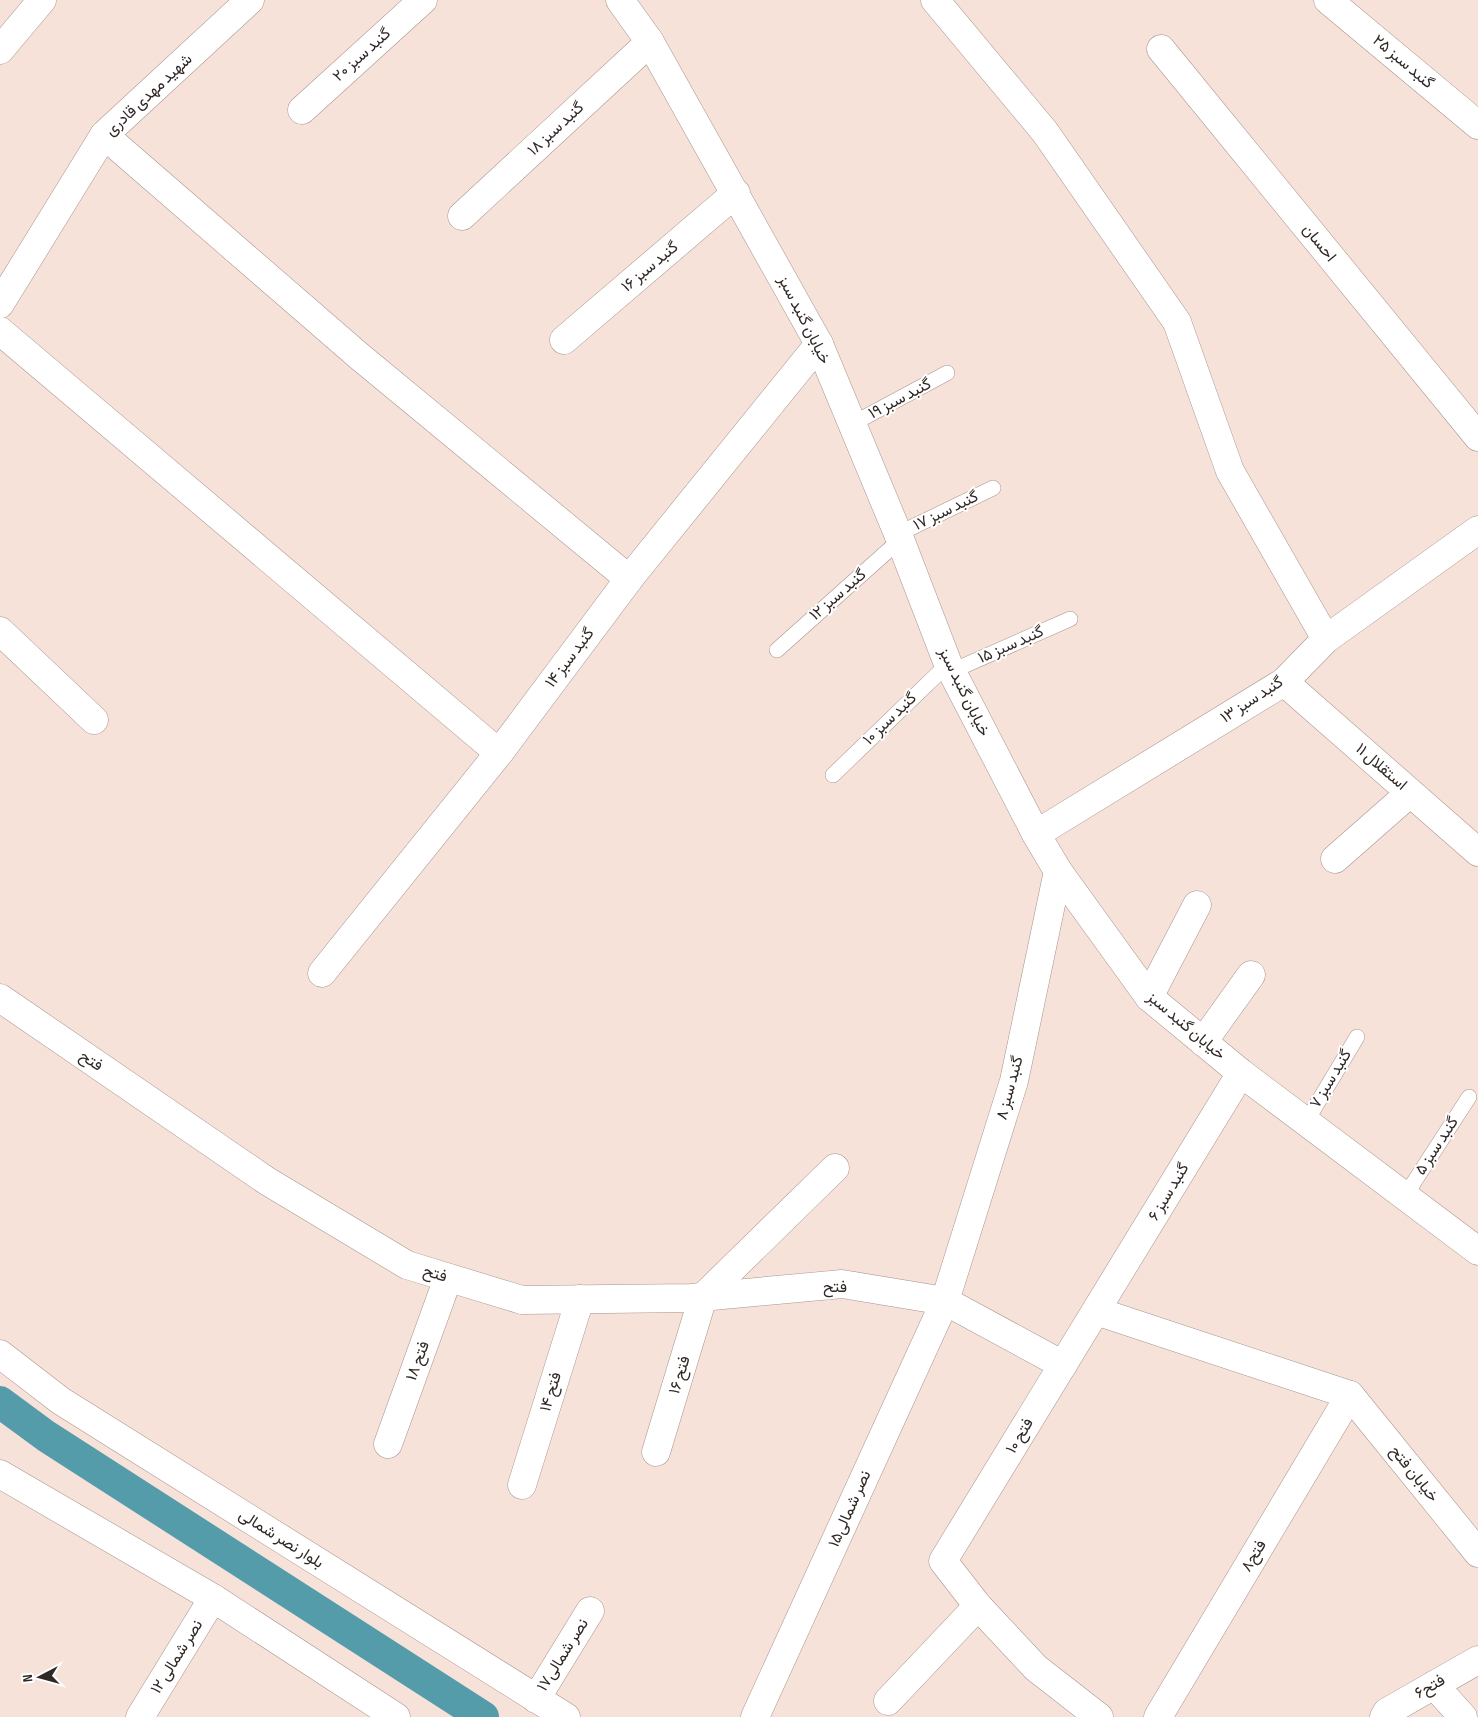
<svg xmlns="http://www.w3.org/2000/svg" width="1478" height="1717" font-family="'Sofia Sans Condensed',Vazirmatn,sans-serif">
  <rect width="100%" height="100%" fill="#f7e2da"/>
  <g fill="none" stroke-linecap="round" stroke-linejoin="round">
    <path stroke="#559caa" stroke-width="32" d="M0,1402L46,1436L483,1717"/>
    <g stroke="#a8948d" stroke-width="16">
      <g id="lane">
        <path d="M852,424L947,373"/>
        <path d="M898,534L993,488"/>
        <path d="M777,650L900,540"/>
        <path d="M952,671L1070,619"/>
        <path d="M833,775L948,664"/>
        <path d="M1306,1122L1357,1037"/>
        <path d="M1405,1196L1469,1097"/>
      </g>
    </g>
    <g stroke="#a8948d" stroke-width="29">
      <g id="street">
        <path d="M935,0L1045,132L1177,322L1230,471L1326,639"/>
        <path d="M1328,0L1478,125"/>
        <path d="M1161,49L1478,437"/>
        <path d="M0,50L42,0"/>
        <path d="M302,110L423,0"/>
        <path d="M104,135L359,356L629,579"/>
        <path d="M462,216L650,42"/>
        <path d="M0,304L104,135L250,0"/>
        <path d="M0,331L499,753"/>
        <path d="M564,340L736,193"/>
        <path d="M0,631L94,720"/>
        <path d="M1284,682L1478,852"/>
        <path d="M1036,834L1284,682L1326,639L1478,530"/>
        <path d="M1335,859L1410,793"/>
        <path d="M322,973L499,753L629,579L819,344"/>
        <path d="M1149,997L1197,905"/>
        <path d="M0,998L267,1181L407,1265L522,1300L691,1298L842,1284L945,1301L1063,1365"/>
        <path d="M1203,1042L1251,975"/>
        <path d="M1096,1311L1350,1395L1158,1717"/>
        <path d="M388,1444L448,1278"/>
        <path d="M656,1452L703,1297L835,1168"/>
        <path d="M522,1485L580,1299"/>
        <path d="M1434,1685L1463,1717"/>
        <path d="M536,1699L590,1611"/>
        <path d="M888,1701L978,1606"/>
        <path d="M140,1717L213,1598"/>
        <path d="M755,1717L945,1301L1014,1081L1058,871"/>
        <path d="M1099,1717L1036,1668L978,1606L943,1561L1241,1073"/>
        <path d="M1384,1717L1387,1712L1478,1660"/>
      </g>
    </g>
    <g stroke="#a8948d" stroke-width="29">
      <g id="secondary">
        <path d="M620,0L650,42L819,344L898,534L948,664L1036,834L1058,871L1149,997L1241,1073L1478,1251"/>
        <path d="M0,1354L61,1401L566,1717"/>
        <path d="M1350,1395L1478,1553"/>
        <path d="M0,1474L213,1598L396,1717"/>
      </g>
    </g>
    <use href="#lane" stroke="#fff" stroke-width="15"/>
    <use href="#street" stroke="#fff" stroke-width="28"/>
    <use href="#secondary" stroke="#fff" stroke-width="28"/>
  </g>
  <g text-anchor="middle" dominant-baseline="central" stroke-width="4" stroke-linejoin="round" paint-order="stroke">
    <g font-size="16" fill="#2f2825" stroke="#fff">
      <text transform="translate(362 55) rotate(-42)">گنبد سبز ۲۰</text>
      <text transform="translate(1403 62) rotate(40)">گنبد سبز ۲۵</text>
      <text transform="translate(149 95) rotate(-43)">شهید مهدی قادری</text>
      <text transform="translate(556 129) rotate(-43)">گنبد سبز ۱۸</text>
      <text transform="translate(1319 243) rotate(51)">احسان</text>
      <text transform="translate(650 267) rotate(-40)">گنبد سبز ۱۶</text>
      <text transform="translate(804 320) rotate(63)">خیابان گنبد سبز</text>
      <text transform="translate(900 399) rotate(-28)">گنبد سبز ۱۹</text>
      <text transform="translate(946 511) rotate(-26)">گنبد سبز ۱۷</text>
      <text transform="translate(838 595) rotate(-41)">گنبد سبز ۱۲</text>
      <text transform="translate(1011 645) rotate(-24)">گنبد سبز ۱۵</text>
      <text transform="translate(570 658) rotate(-53)">گنبد سبز ۱۴</text>
      <text transform="translate(964 692) rotate(64)">خیابان گنبد سبز</text>
      <text transform="translate(1252 700) rotate(-33)">گنبد سبز ۱۳</text>
      <text transform="translate(890 719) rotate(-44)">گنبد سبز ۱۰</text>
      <text transform="translate(1381 767) rotate(41)">استقلال ۱۱</text>
      <text transform="translate(1186 1026) rotate(40)">خیابان گنبد سبز</text>
      <text transform="translate(91 1061) rotate(34)">فتح</text>
      <text transform="translate(1331 1079) rotate(-59)">گنبد سبز ۷</text>
      <text transform="translate(1010 1088) rotate(-75)">گنبد سبز ۸</text>
      <text transform="translate(1437 1146) rotate(-57)">گنبد سبز ۵</text>
      <text transform="translate(1169 1192) rotate(-59)">گنبد سبز ۶</text>
      <text transform="translate(435 1274) rotate(17)">فتح</text>
      <text x="835" y="1287">فتح</text>
      <text transform="translate(418 1361) rotate(-70)">فتح ۱۸</text>
      <text transform="translate(680 1375) rotate(-73)">فتح ۱۶</text>
      <text transform="translate(551 1392) rotate(-73)">فتح ۱۴</text>
      <text transform="translate(1020 1436) rotate(-59)">فتح ۱۰</text>
      <text transform="translate(1414 1474) rotate(51)">خیابان فتح</text>
      <text transform="translate(850 1509) rotate(-66)">نصر شمالی۱۵</text>
      <text transform="translate(281 1539) rotate(32)">بلوار نصر شمالی</text>
      <text transform="translate(1254 1556) rotate(-59)">فتح۸</text>
      <text transform="translate(563 1655) rotate(-58)">نصر شمالی۱۷</text>
      <text transform="translate(177 1657) rotate(-58)">نصر شمالی ۱۲</text>
      <text transform="translate(1430 1687) rotate(-30)">فتح۶</text>
    </g>
  </g>
  <g transform="translate(40 1677) rotate(264)" stroke="#ffffff" stroke-width="4" paint-order="stroke">
  <path d="M0-4L9 19L0 12L-9 19Z" fill="#2f2825"/>
  <text y="-8" font-size="14" font-weight="bold" text-anchor="middle" fill="#2f2825">N</text>
  </g>
</svg>
